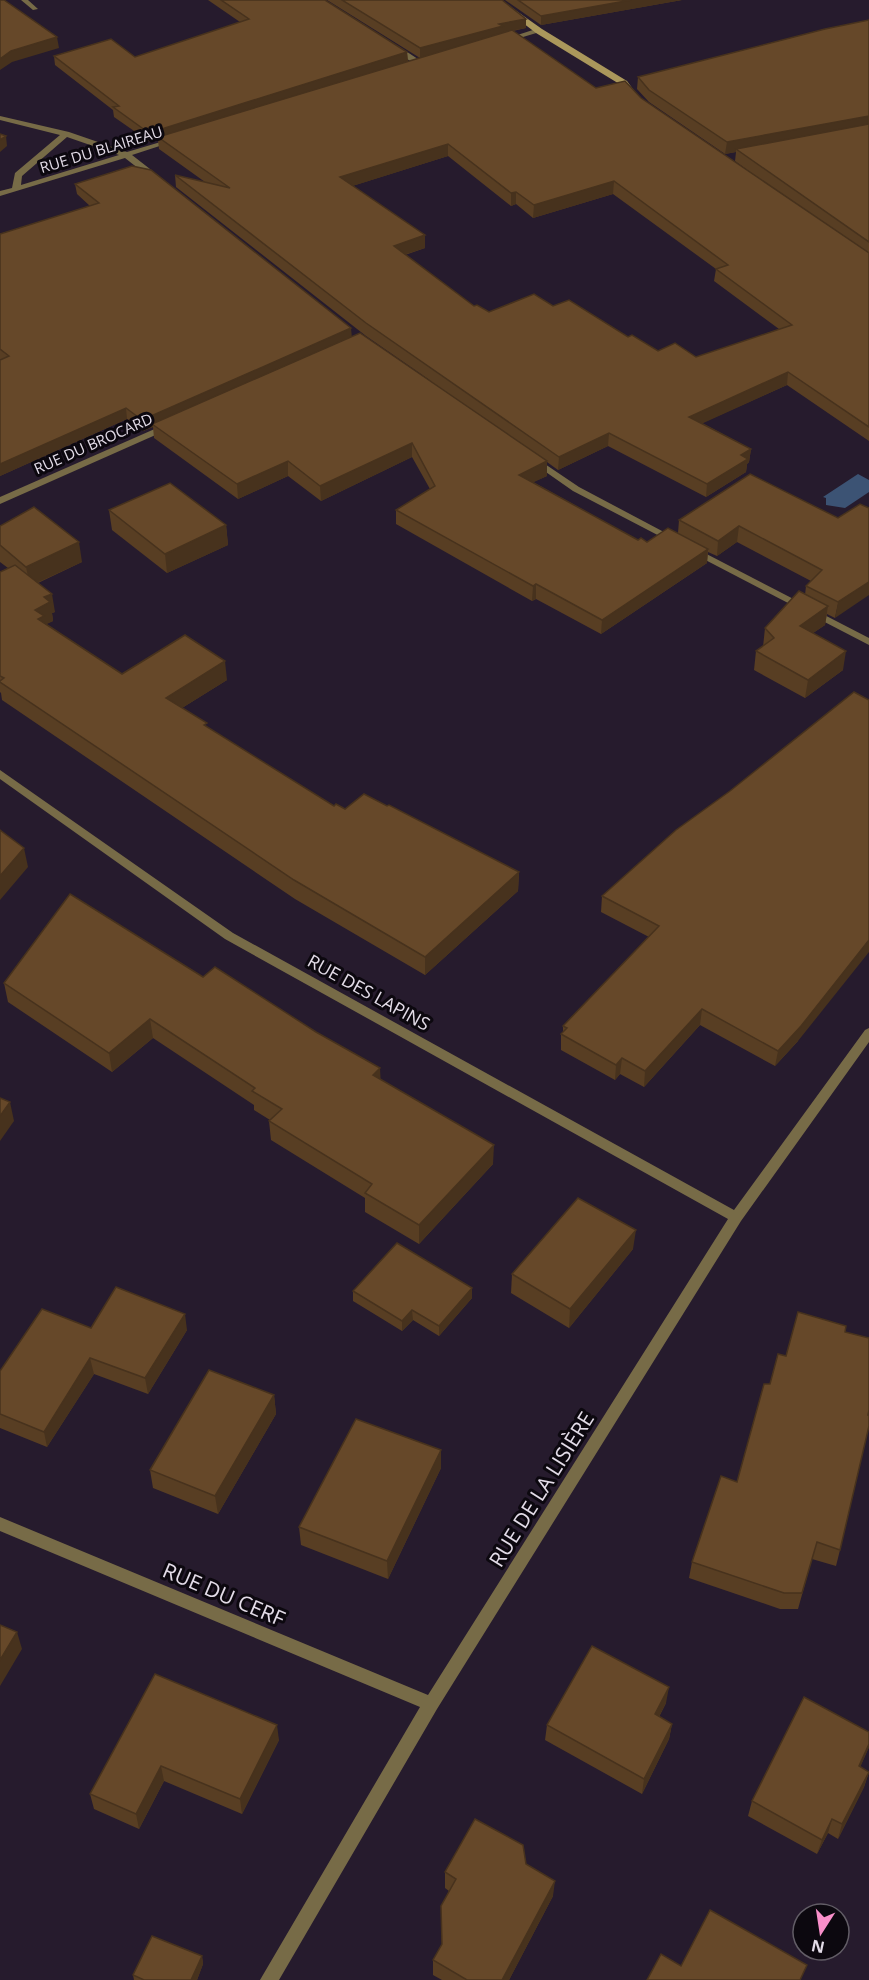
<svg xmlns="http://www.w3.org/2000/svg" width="869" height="1980" font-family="'Open Sans',sans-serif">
  <rect width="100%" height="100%" fill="#261b2d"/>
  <path fill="#3c5374" d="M858,474L869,480V492L845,508L826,505V498L823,497Z"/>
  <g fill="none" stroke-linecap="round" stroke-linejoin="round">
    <g fill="#776b47" fill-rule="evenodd">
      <path d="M21,0H28L38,9L33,10Z"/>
      <path d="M392,46H398L424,63L417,65L392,50Z"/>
    </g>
    <g fill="#776b47" fill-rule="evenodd">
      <path d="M536,29L543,31L506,42L502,40Z"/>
      <path d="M0,116L69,132L127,152L174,138L178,140L132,155L159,176V180H153L125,158L0,196V191L12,188L15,173L60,135L0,120ZM67,137L119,155L21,185L22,176Z"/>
      <path d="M166,424L171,427L169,429L0,504V497Z"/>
      <path d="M536,458L579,487L679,540L677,542H671L573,491L533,463L531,461Z"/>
      <path d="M695,548L869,638V645L692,553V549Z"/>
      <path d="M0,770L233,933L734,1210L865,1030L869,1028V1042L741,1221L437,1709L279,1980H260L420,1707L0,1531V1517L428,1695L728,1219L225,939L0,779Z"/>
    </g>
    <path fill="#aa975b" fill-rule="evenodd" d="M493,0H501L542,29L627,81L635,92L628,94L621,85L536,33Z"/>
  </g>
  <g fill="#583e23" fill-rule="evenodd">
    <path d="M208,0H325L407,52L408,62L420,58L327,0H502L526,19V28L513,31L596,88L641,98L769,186L735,161L736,152L725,154L649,102L637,89L638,77L869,20V441L787,385L702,423L751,449L749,462L747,464L746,472L706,497L608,446L558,470L547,462V476L533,482L638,540L647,542L678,533L679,520L838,518L860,504L835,618L827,614L825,625L813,633L843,670L805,698L754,670L756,651L763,647L765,628L805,595L806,586L811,581L737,542L717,556L708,552L707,563L601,634L536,599L532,601L396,524V510L430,489L412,457L321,501L288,476L238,499L154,438L153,427L143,431L127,419L0,476V360H1L0,359V234L90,206L77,194L75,184L431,381L366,336L176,187L175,175L205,182L159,149L158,140L150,142L114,117L113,110L55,65L54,56L135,57L240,22ZM448,156L511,206L516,204L533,218L613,194L716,269L714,281L779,329L696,357L658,351L628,337L553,306L489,312L474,306L405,255L425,248L352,186Z"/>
    <path d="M505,0H682L541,25Z"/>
    <path d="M109,510L226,525L228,545L167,573L112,530Z"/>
    <path d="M0,526L82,562L38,583L55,612L52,613L53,621L46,624L122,674L227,680L182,708L207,727L334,806L345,809L387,806L519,872L518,891L425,975L295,899L2,700L1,693L0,692V572L8,568L0,562Z"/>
    <path d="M676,830L798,1041L775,1066L700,1025L644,1087L620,1074L615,1080L561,1050V1034L563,1033V1026L649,937L601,912L602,896Z"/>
    <path d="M203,977L381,1080L493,1164L419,1244L365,1212V1198L271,1140L269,1121L270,1120L254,1110V1105L153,1038L112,1072L8,1002L4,983Z"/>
    <path d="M633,1249L569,1328L511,1293L512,1274Z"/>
    <path d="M472,1288V1298L439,1336L413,1320L402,1331L353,1301V1291Z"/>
    <path d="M91,1328L187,1330L148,1394L94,1374L47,1447L0,1428V1371Z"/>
    <path d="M845,1332L840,1550L836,1566L812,1559L798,1609H780L689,1578L692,1562L737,1482L770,1384L786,1356Z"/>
    <path d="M274,1395L276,1414L218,1514L153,1488L150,1470Z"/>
    <path d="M441,1450V1468L388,1579L301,1545L299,1527Z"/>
    <path d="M155,1674L279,1740L242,1814L164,1781L139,1829L94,1809L90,1794Z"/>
    <path d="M666,1703L659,1717L672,1724L669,1739L642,1794L545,1740L547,1725Z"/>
    <path d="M869,1747L860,1767L869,1772L864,1787L838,1839L828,1833L817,1854L748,1816L752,1801Z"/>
    <path d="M526,1864L553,1896L509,1980H442L433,1975V1960L442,1945L441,1906L449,1891L445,1888V1872Z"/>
    <path d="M202,1956L203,1964L197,1980H134L133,1975Z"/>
  </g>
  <g fill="#47321d">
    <path d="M631,0H682L541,25V16Z"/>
    <path d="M526,19V28L503,32V36L420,58V48L499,24Z"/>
    <path d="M57,37L59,48L12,62L0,70V59L11,51Z"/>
    <path d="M407,52L408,62L158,137V140L150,142L149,133Z"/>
    <path d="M869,116V128L736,149V152L725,154L727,142Z"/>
    <path d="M6,136L7,146L0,152V140Z"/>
    <path d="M448,144V156L340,190V177Z"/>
    <path d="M614,181L613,194L533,218L534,205Z"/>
    <path d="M516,192V204L511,206V193Z"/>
    <path d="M425,235V248L394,258V246Z"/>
    <path d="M351,328L352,338L152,424L153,427L143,431L142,420Z"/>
    <path d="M788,372L787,385L688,430L689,417Z"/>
    <path d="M126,408L127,419L0,476V464Z"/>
    <path d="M609,433L608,446L558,470L559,457Z"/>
    <path d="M412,443V457L321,501L320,486Z"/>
    <path d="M751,449L749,462L747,464L746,472L706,497L707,484L741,455Z"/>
    <path d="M288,461V476L238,499L237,484Z"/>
    <path d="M547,461V476L519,489V475Z"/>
    <path d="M226,525L228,545L167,573L165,554Z"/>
    <path d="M739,526L737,542L717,556L718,541Z"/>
    <path d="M79,542L82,562L30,586L26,567Z"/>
    <path d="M708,549L707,563L601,634L602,620Z"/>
    <path d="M869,582V595L835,618L838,602Z"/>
    <path d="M536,584V599L532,601L533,586Z"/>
    <path d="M52,594L55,612L52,613L53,621L45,625L41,638L35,610L44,597Z"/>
    <path d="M828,606L825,625L797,644L800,626Z"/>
    <path d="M846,651L843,670L805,698L808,680Z"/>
    <path d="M225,661L227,680L169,716L166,698Z"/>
    <path d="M24,848L28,867L0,900V876Z"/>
    <path d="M519,872L518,891L425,975V957Z"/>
    <path d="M869,940V952L798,1041L775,1066L778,1051Z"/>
    <path d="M702,1009L700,1025L644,1087L645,1071Z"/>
    <path d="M150,1019L153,1038L112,1072L109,1053Z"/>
    <path d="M622,1058L620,1074L615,1080L616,1065Z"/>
    <path d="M380,1068L381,1087L373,1075Z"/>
    <path d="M10,1102L14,1121L0,1141V1116Z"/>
    <path d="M494,1145L493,1164L419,1244V1225Z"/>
    <path d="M636,1230L633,1249L569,1328L570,1309Z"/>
    <path d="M472,1288V1298L439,1336V1326Z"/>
    <path d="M412,1310L413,1320L402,1331V1321Z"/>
    <path d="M185,1314L187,1330L148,1394L145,1378Z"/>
    <path d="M90,1358L94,1374L47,1447L44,1432Z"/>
    <path d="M274,1395L276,1414L218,1514L215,1496Z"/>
    <path d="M441,1450V1468L388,1579L387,1561Z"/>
    <path d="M17,1632L22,1649L0,1686V1660Z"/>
    <path d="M669,1687L666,1703L652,1730L655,1714Z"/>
    <path d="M672,1724L669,1739L642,1794L644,1779Z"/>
    <path d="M277,1725L279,1740L242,1814L240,1799Z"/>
    <path d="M869,1744V1747L854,1781L859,1766Z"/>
    <path d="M161,1766L164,1781L139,1829L136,1814Z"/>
    <path d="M869,1772L864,1787L838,1839L842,1824Z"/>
    <path d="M832,1819L828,1833L817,1854L822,1840Z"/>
    <path d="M555,1881L553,1896L509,1980H502Z"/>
    <path d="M202,1956L203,1964L197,1980H191Z"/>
  </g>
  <g fill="#664829" stroke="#47321d" stroke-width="1.5" fill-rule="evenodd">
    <path d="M0,0H4L57,37L11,51L0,59Z"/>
    <path d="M221,0H325L407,52L149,133L113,107L119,106L54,56L111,39L135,57L249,19Z"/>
    <path d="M342,0H502L526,19L499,24L503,26L420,48Z"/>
    <path d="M518,0H631L541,16Z"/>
    <path d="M869,20V116L727,142L649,90L638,77L825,29Z"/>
    <path d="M512,30L596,88L625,81L641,98L869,253V427L788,372L689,417L751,449L741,455L748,459L707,484L609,433L559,457L366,323L175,175L230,188L158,137ZM448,144L511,193L516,192L534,205L614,181L728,265L716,269L792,325L696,357L675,343L658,351L632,335L628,337L569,300L553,306L534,294L489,312L477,305L474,306L394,246L425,235L340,177Z"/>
    <path d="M869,124V242L736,149Z"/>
    <path d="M0,134L6,136L0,140Z"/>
    <path d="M132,166L151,170L351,328L142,420L126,408L0,464V360L9,356L0,349V234L99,203L75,184Z"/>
    <path d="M360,333L547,461L519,475L638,540L641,538L647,542L668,528L708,549L602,620L536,584L533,586L396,510L435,486L412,443L320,486L288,461L237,484L152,424Z"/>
    <path d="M750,474L838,518L860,504L869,508V582L838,602L806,586L822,570L739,526L718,541L679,520Z"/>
    <path d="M170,483L226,525L165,554L109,510Z"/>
    <path d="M34,507L79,542L26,567L0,545V526Z"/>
    <path d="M15,565L52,594L44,597L50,602L35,610L44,616L38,619L122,674L185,635L225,661L166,698L207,723L204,725L334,806L336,804L345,809L364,794L387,806L389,805L519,872L425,957L294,880L0,682V681L4,678L0,676V572Z"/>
    <path d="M799,591L828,606L800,626L846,651L808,680L756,651L774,638L765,628Z"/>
    <path d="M854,692L869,700V940L801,1026L778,1051L702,1009L645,1071L622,1058L616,1065L561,1034L567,1028L563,1026L659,926L602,896L676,830L730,791Z"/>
    <path d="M0,830L24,848L0,876Z"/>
    <path d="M70,894L203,977L215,967L316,1032L380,1068L373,1075L494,1145L419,1225L365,1193L372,1184L269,1121L282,1109L252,1091L255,1088L150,1019L109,1053L4,983Z"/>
    <path d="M0,1098L10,1102L0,1116Z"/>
    <path d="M578,1198L636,1230L570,1309L512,1274Z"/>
    <path d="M397,1243L472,1288L439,1326L412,1310L402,1321L353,1291Z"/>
    <path d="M116,1287L185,1314L145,1378L90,1358L44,1432L0,1414V1371L42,1309L91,1328Z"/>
    <path d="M798,1312L846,1326L845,1332L869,1338V1410L868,1415H869V1426L840,1550L817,1542L802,1593H784L692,1562L721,1476L737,1482L764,1384H770L778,1354L786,1356Z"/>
    <path d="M209,1370L274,1395L215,1496L150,1470Z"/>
    <path d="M356,1419L441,1450L387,1561L299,1527Z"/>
    <path d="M0,1625L17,1632L0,1660Z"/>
    <path d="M592,1646L669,1687L655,1714L672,1724L644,1779L547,1725Z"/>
    <path d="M155,1674L277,1725L240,1799L161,1766L136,1814L90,1794Z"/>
    <path d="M804,1697L869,1732V1744L859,1766L869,1772L842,1824L832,1819L822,1840L752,1801Z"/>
    <path d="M475,1819L523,1845L526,1864L555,1881L502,1980H467L433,1960L442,1944L441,1906L456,1879L445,1872Z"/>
    <path d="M710,1910L807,1965L800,1980H647L661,1954L681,1966Z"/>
    <path d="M152,1936L202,1956L191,1980H144L133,1975Z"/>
  </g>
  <g text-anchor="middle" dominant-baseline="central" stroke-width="6" stroke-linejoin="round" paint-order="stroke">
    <g font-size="15" fill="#e3dce8" stroke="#0c080f">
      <text transform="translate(101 149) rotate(-17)">RUE DU BLAIREAU</text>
      <text transform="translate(93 443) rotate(-24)">RUE DU BROCARD</text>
    </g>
    <g font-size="18" fill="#e3dce8" stroke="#0c080f">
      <text transform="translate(369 992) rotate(29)">RUE DES LAPINS</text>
    </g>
    <g font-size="21" fill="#e3dce8" stroke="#0c080f">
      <text transform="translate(541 1489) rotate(-58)">RUE DE LA LISIÈRE</text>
      <text transform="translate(224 1594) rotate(23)">RUE DU CERF</text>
    </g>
  </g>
  <g transform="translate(821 1932) rotate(192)"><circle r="28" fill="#0c080f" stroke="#625d66" stroke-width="1.5"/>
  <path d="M0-4.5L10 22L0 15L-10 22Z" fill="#f98fca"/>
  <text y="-9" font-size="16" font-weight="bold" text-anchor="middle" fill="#e3dce8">N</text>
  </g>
</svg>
